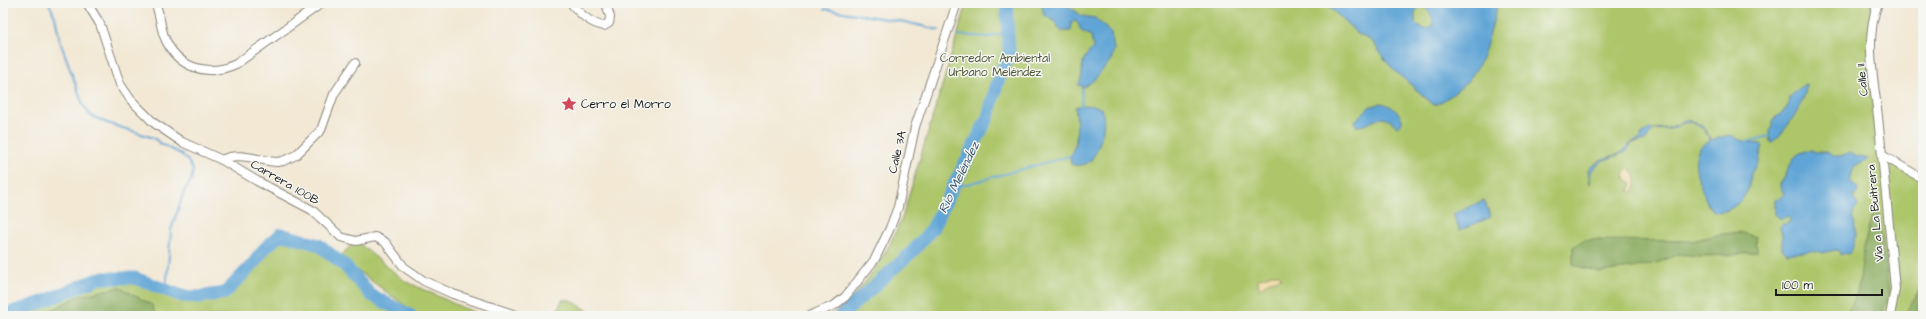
<svg xmlns="http://www.w3.org/2000/svg" width="1926" height="319" viewBox="0 0 1926 319" font-family="'Architects Daughter',sans-serif">
	<style>
		.green { fill: #adc66b; stroke: #647144 }
		.forest { fill: #8aab5f; stroke: #53643e }
		.sand { fill: #eeda9e; stroke: #857b5d }
		.water { fill: #61a5d6; stroke: #3e6079; fill-rule: evenodd }
		.lines { fill: none; stroke-linecap: round; stroke-linejoin: round }
		.stream { stroke: #61a5d6; stroke-width: 2 }
		.river { stroke: #61a5d6; stroke-width: 13 }
		.minor-casing { stroke: #878278; stroke-width: 10 }
		.minor { stroke: #fff; stroke-width: 8 }
		.labels { text-anchor: middle; stroke-width: 3; stroke-linejoin: round; paint-order: stroke }
		.park-label { font-size: 12px; fill: #4f5838; stroke: #f6f6f2 }
		.street-label { font-size: 12px; fill: #1c1c1c; stroke: #f6f6f2 }
		.poi-label { font-size: 12px; fill: #1c1c1c; stroke: #f6f6f2; text-anchor: start }
		.water-label { font-size: 13px; font-style: italic; fill: #3b5a70; stroke: #f6f6f2 }
	</style>
	<rect width="100%" height="100%" fill="#f6f6f2"/>
	<filter id="ink" filterUnits="userSpaceOnUse"><feTurbulence type="fractalNoise" baseFrequency=".025" numOctaves="2"/><feDisplacementMap in="SourceGraphic" scale="8" xChannelSelector="R" yChannelSelector="G"/><feConvolveMatrix kernelMatrix="1 2 1 2 8 2 1 2 1" color-interpolation-filters="sRGB"/></filter>
	<filter id="wash" filterUnits="userSpaceOnUse"><feTurbulence type="fractalNoise" baseFrequency=".012" numOctaves="4" result="noise"/><feDisplacementMap in="SourceGraphic" scale="16" xChannelSelector="R" yChannelSelector="G"/><feGaussianBlur stdDeviation="0.9" result="paint"/><feColorMatrix in="noise" values="0 0 0 0 0 0 0 0 0 0 0 0 0 0 0 0 0 1.4 0 .05"/><feComposite in="paint" operator="in"/></filter>
	<g filter="url(#wash)">
		<rect width="100%" height="100%" fill="#f2e8d4"/>
		<!-- green -->
		<g class="green">
			<path d="M967,3H1878L1872,36L1882,154L1923,179V316H830C864,291 886,256 902,218Z"/>
			<polygon points="281,234 319,245 345,266 371,295 411,316 3,316 40,303 100,278 135,278 182,296 199,297 225,293 253,264 265,248"/>
			<polygon points="356,241 405,281 459,306 485,316 419,316 339,257"/>
			<polygon points="562,300 571,300 596,316 561,316 556,314"/>
		</g>
		<!-- forest -->
		<g class="forest">
			<path d="M1877,198L1889,295L1881,316H1841C1865,298 1859,263 1866,238C1869,224 1873,212 1877,198Z"/>
			<polygon points="1739,232 1756,237 1757,252 1734,255 1698,256 1679,254 1657,263 1632,268 1600,272 1573,265 1573,247 1585,240 1693,241 1716,235"/>
			<polygon points="1923,282 1923,316 1905,316"/>
			<polygon points="119,287 152,305 156,316 41,316 76,297"/>
		</g>
		<!-- sand -->
		<g class="sand">
			<path d="M1627,169L1634,172C1636,176 1636,182 1636,187L1632,193L1629,191L1632,183L1626,180L1624,175Z"/>
			<polygon points="1272,274 1278,274 1281,276 1280,279 1270,281 1259,289 1258,279"/>
		</g>
		<!-- water -->
		<g class="water">
			<path d="M1041,3H1065L1082,16L1095,18L1111,33L1114,49L1111,60L1094,80L1082,88V86L1078,85C1087,72 1075,65 1093,48L1091,36L1081,31L1078,23L1075,21L1072,22L1071,31H1061L1054,21L1044,15Z"/>
			<path d="M1325,3H1498C1487,40 1486,72 1450,96C1446,99 1440,103 1434,105L1395,71L1386,61L1372,41L1358,34ZM1420,6C1428,8 1436,18 1431,27L1426,29L1419,27L1415,23V12Z"/>
			<path d="M1806,85C1808,98 1783,136 1772,142L1770,141L1769,131L1772,127V120C1780,115 1790,108 1790,98C1794,93 1799,86 1806,85Z"/>
			<path d="M1381,103C1391,105 1398,111 1402,119V123L1397,127C1378,107 1375,127 1356,126L1355,121L1369,107Z"/>
			<path d="M1084,105L1096,106L1102,109C1107,123 1100,150 1090,161C1085,166 1078,165 1072,165C1067,156 1075,149 1076,140C1077,129 1077,117 1075,107Z"/>
			<path d="M1687,120L1702,125L1712,140L1730,135L1740,140L1761,144L1763,146C1761,151 1760,156 1759,161C1757,166 1753,169 1751,174C1750,179 1750,185 1748,189C1743,203 1719,222 1708,205C1701,187 1683,151 1710,141V139L1703,128L1690,122L1684,123L1670,129L1653,130L1645,141L1632,143L1626,152L1602,161L1591,171L1590,184L1588,169L1602,159L1619,154L1632,142L1641,139V135L1649,129L1668,128Z"/>
			<path d="M1811,150L1816,152H1827L1833,156H1841L1850,152L1856,157L1860,156L1868,159L1855,166L1850,177L1851,182L1857,187L1858,192L1854,197L1858,206L1853,213C1855,223 1858,247 1848,254L1840,255L1839,251L1836,250L1822,253L1819,251L1815,253L1813,251L1787,254L1782,249V234L1780,227L1782,224L1789,223L1790,218L1789,216L1781,219L1775,215V200L1780,198L1784,194L1780,187V184C1792,170 1787,153 1811,150Z"/>
			<polygon points="1484,200 1491,217 1460,230 1453,214"/>
		</g>
		<g class="lines">
			<!-- stream -->
			<g class="stream">
				<polyline points="49,3 55,17 60,41 83,105 90,115 107,123 154,138 161,144 181,154 188,161 193,170 191,181 185,189 171,230 166,291"/>
				<polyline points="825,9 905,22 939,30"/>
				<polyline points="958,35 989,37 1007,32"/>
				<polyline points="1081,107 1082,88"/>
				<polyline points="1747,142 1769,136"/>
				<polyline points="953,188 1070,156"/>
			</g>
			<!-- river -->
			<g class="river">
				<polyline points="3,315 40,303 100,278 135,278 182,296 199,297 225,293 253,264 265,248 281,234 319,245 345,266 371,295 411,316"/>
				<polyline points="841,316 913,251 932,229 988,117 997,84 1009,53 1007,19 1008,3"/>
			</g>
		</g>
	</g>
	<g filter="url(#ink)">
		<g class="lines">
			<defs>
				<g id="minor">
					<polyline points="87,3 100,24 120,84 131,100 154,123 182,142 222,160 257,181 312,210 341,237 356,241 375,237 385,242 404,267 424,281 453,294 519,316"/>
					<path d="M155,3C160,13 160,25 164,36C176,67 206,78 236,64L322,3"/>
					<path d="M571,3C579,13 591,24 604,26L609,23L610,17L606,3"/>
					<path d="M1878,3C1863,42 1876,88 1879,127C1885,181 1890,235 1895,289L1890,316"/>
					<polyline points="1882,155 1923,179"/>
					<path d="M222,160C237,151 260,161 277,162L283,161L296,155L321,130L334,94L355,63"/>
					<polyline points="809,316 835,305 845,297 875,259 890,228 898,207 915,127 957,3"/>
				</g>
			</defs>
			<!-- minor casing -->
			<use href="#minor" class="minor-casing"/>
			<!-- minor -->
			<use href="#minor" class="minor"/>
		</g>
	</g>
	<!-- icons -->
	<defs>
		<symbol id="sight-bare" viewBox="-9 -9 18 18"><path d="M0-6L1.8-2.2L6-1.7L2.9 1.2L3.7 5.4L0 3.3L-3.7 5.4L-2.9 1.2L-6-1.7L-1.8-2.2Z" fill="#d1495b" stroke="#f6f6f2" stroke-width="2.5" paint-order="stroke"/></symbol>
	</defs>
	<g fill-rule="evenodd">
		<use href="#sight-bare" x="558" y="93" width="22" height="22"/>
	</g>
	<g class="labels">
		<!-- park labels -->
		<g class="park-label">
			<text x="995" y="62">Corredor Ambiental<tspan x="995" dy="14">Urbano Meléndez</tspan></text>
		</g>
		<!-- street labels -->
		<g class="street-label">
			<text transform="translate(1862 80) rotate(-96)" y="4">Calle 11</text>
			<text transform="translate(897 152) rotate(-77)" y="4">Calle 3A</text>
			<text transform="translate(285 182) rotate(30)" y="4">Carrera 100B</text>
			<text transform="translate(1875 213) rotate(-95)" y="4">Vía a La Buitrera</text>
		</g>
		<!-- poi labels -->
		<g class="poi-label">
			<text x="581" y="108">Cerro el Morro</text>
		</g>
		<!-- water labels -->
		<g class="water-label">
			<text transform="translate(958 177) rotate(-64)" y="5">Río Meléndez</text>
		</g>
	</g>
	<!-- margin -->
	<rect width="1926" height="319" fill="none" stroke="#f6f6f2" stroke-width="16"/>
	<!-- scale -->
	<path d="M1776 289v6h106v-6" fill="none" stroke="#1c1c1c" stroke-width="2"/>
	<text x="1782" y="289" font-size="12" fill="#1c1c1c" stroke="#f6f6f2" stroke-width="3" paint-order="stroke">100 m</text>
</svg>
